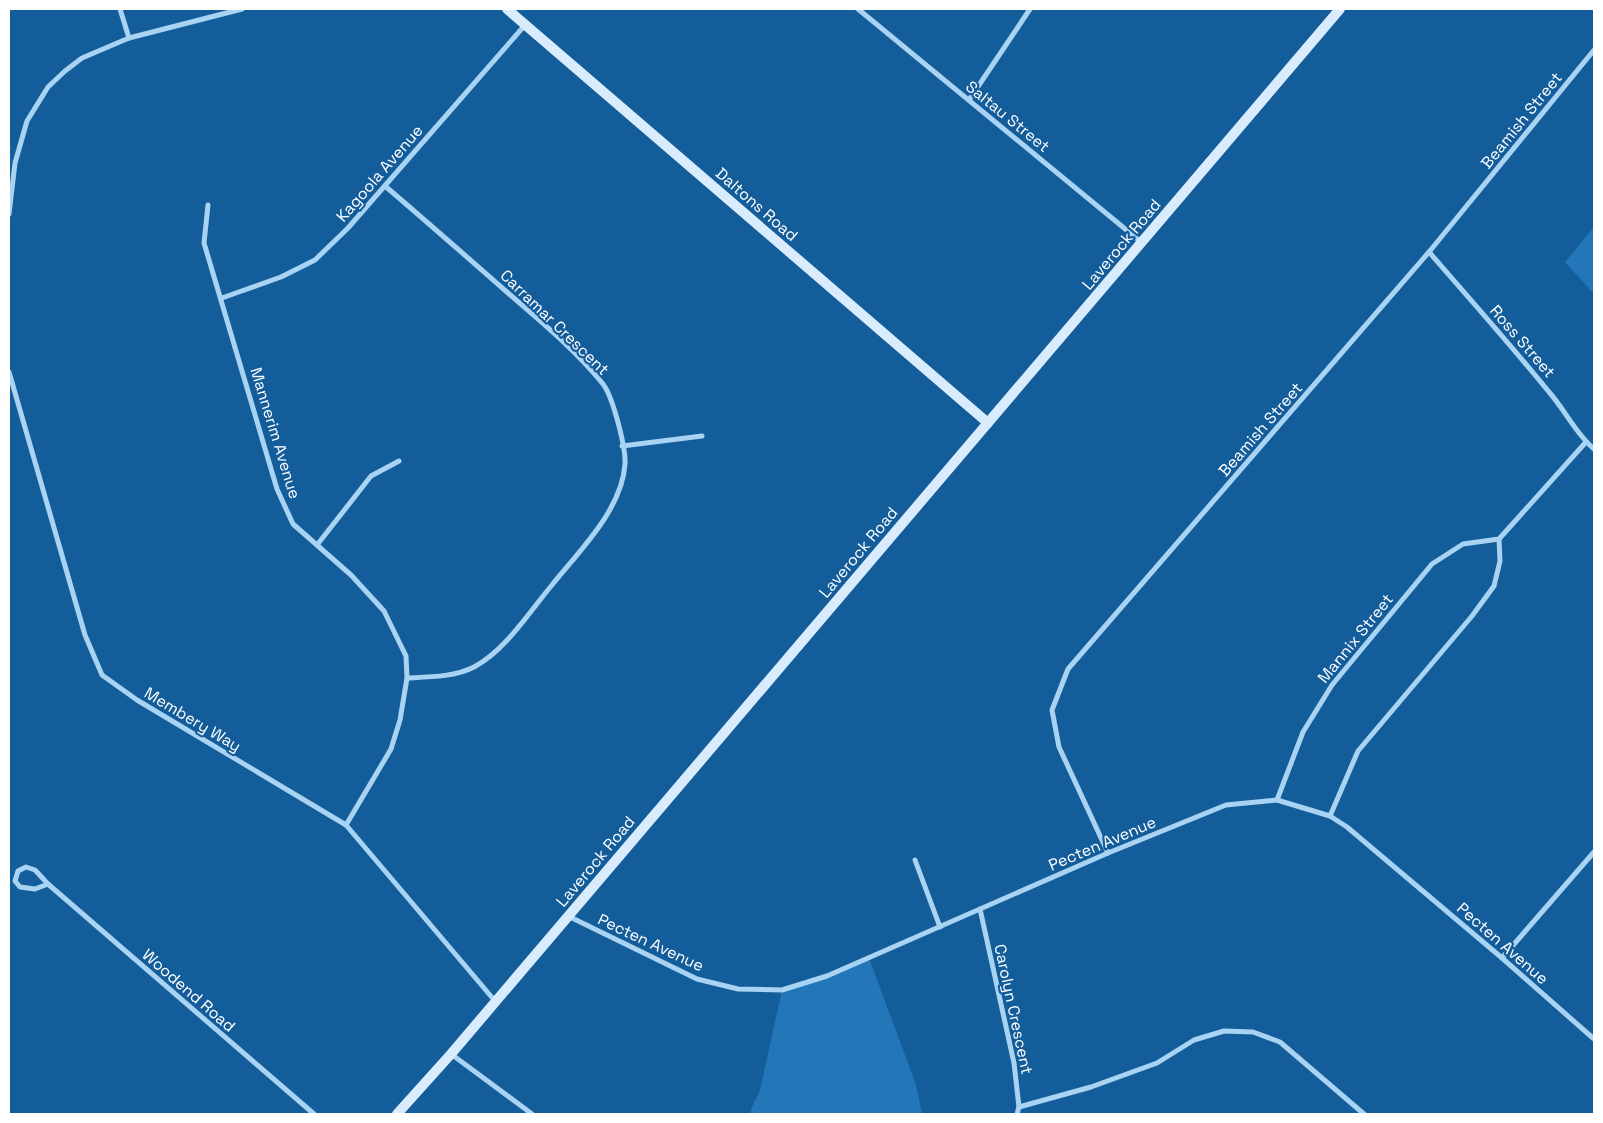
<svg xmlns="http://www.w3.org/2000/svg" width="1603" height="1123" viewBox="0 0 1603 1123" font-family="'Space Grotesk',sans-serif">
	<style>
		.green { fill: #2376b8 }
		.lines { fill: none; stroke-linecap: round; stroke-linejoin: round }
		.street { stroke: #a9d3f3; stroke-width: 5 }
		.secondary { stroke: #d9ecfd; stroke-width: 10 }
		.labels { text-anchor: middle; stroke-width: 4.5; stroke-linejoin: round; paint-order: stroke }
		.street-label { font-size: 16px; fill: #fff; stroke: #145d9b }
	</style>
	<rect width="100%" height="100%" fill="#145d9b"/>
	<!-- green -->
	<g class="green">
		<polygon points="1594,227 1594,294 1565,262"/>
		<polygon points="869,958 916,1085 922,1114 749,1114 760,1090 782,990 827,976"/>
	</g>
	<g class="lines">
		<!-- street -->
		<g class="street">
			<polyline points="120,9 129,38"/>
			<polyline points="858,9 1141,242"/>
			<polyline points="969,100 1030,9"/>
			<path d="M385,186C426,221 467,257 508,293C540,321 576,350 603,384C613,397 626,448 625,464C622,510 579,551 552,585C530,611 505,651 474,667C455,677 428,677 407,678"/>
			<polyline points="208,205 204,243 277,489 293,524 351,575 384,611 406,656 407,678 400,720 391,749 346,825"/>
			<polyline points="9,214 15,163 27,121 48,87 65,71 82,58 129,38 242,9"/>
			<path d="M1429,252C1469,298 1510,344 1549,392C1565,410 1576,434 1594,449"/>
			<polyline points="222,298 281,277 315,260 348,228 525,25"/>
			<polyline points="9,372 85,635 102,675 137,700 346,825 495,1001"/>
			<polyline points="622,446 702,436"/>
			<polyline points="317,545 371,476 399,461"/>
			<polyline points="1277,800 1303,732 1332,685 1432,564 1463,544 1499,539 1586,442"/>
			<polyline points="1330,816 1358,751 1472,616 1494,586 1500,561 1499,539"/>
			<polyline points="1108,853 1059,747 1052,710 1068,669 1429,252 1594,50"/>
			<polyline points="915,860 940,927"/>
			<polyline points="48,884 35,889 20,887 15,881 18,871 26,867 35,870 48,884 314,1114"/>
			<polyline points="980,909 1014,1063 1019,1107 1017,1114"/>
			<polyline points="568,916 697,979 738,989 782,990 827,976 1108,853 1226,805 1277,800 1330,816 1347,827 1502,958 1594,1039"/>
			<polyline points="1502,958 1594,852"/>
			<polyline points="451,1054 532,1114"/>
			<polyline points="1019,1107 1091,1087 1157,1063 1194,1040 1224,1031 1253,1032 1280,1042 1364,1114"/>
		</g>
		<!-- secondary -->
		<g class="secondary">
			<polyline points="507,9 988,423"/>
			<polyline points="397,1114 451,1054 1340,9"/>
		</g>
	</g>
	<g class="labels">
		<!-- street labels -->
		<g class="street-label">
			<text transform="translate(1008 116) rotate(39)" y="6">Saltau Street</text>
			<text transform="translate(1521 120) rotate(-51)" y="6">Beamish Street</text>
			<text transform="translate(379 173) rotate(-49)" y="6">Kagoola Avenue</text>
			<text transform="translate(757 204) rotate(41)" y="6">Daltons Road</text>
			<text transform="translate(1121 244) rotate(-50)" y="6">Laverock Road</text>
			<text transform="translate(555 322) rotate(44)" y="6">Carramar Crescent</text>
			<text transform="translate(1523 341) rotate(49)" y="6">Ross Street</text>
			<text transform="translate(1260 429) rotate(-49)" y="6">Beamish Street</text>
			<text transform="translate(276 433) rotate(73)" y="6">Mannerim Avenue</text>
			<text transform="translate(858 552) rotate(-50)" y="6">Laverock Road</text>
			<text transform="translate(1355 638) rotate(-51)" y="6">Mannix Street</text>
			<text transform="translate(193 719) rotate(31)" y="6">Membery Way</text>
			<text transform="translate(1102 843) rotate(-23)" y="6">Pecten Avenue</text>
			<text transform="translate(595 861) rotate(-50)" y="6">Laverock Road</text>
			<text transform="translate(651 942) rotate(25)" y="6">Pecten Avenue</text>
			<text transform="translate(1503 943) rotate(41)" y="6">Pecten Avenue</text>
			<text transform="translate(189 990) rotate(41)" y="6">Woodend Road</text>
			<text transform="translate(1014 1009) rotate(78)" y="6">Carolyn Crescent</text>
		</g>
	</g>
	<!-- border -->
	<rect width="1603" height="1123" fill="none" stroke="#ffffff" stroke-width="20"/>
</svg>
